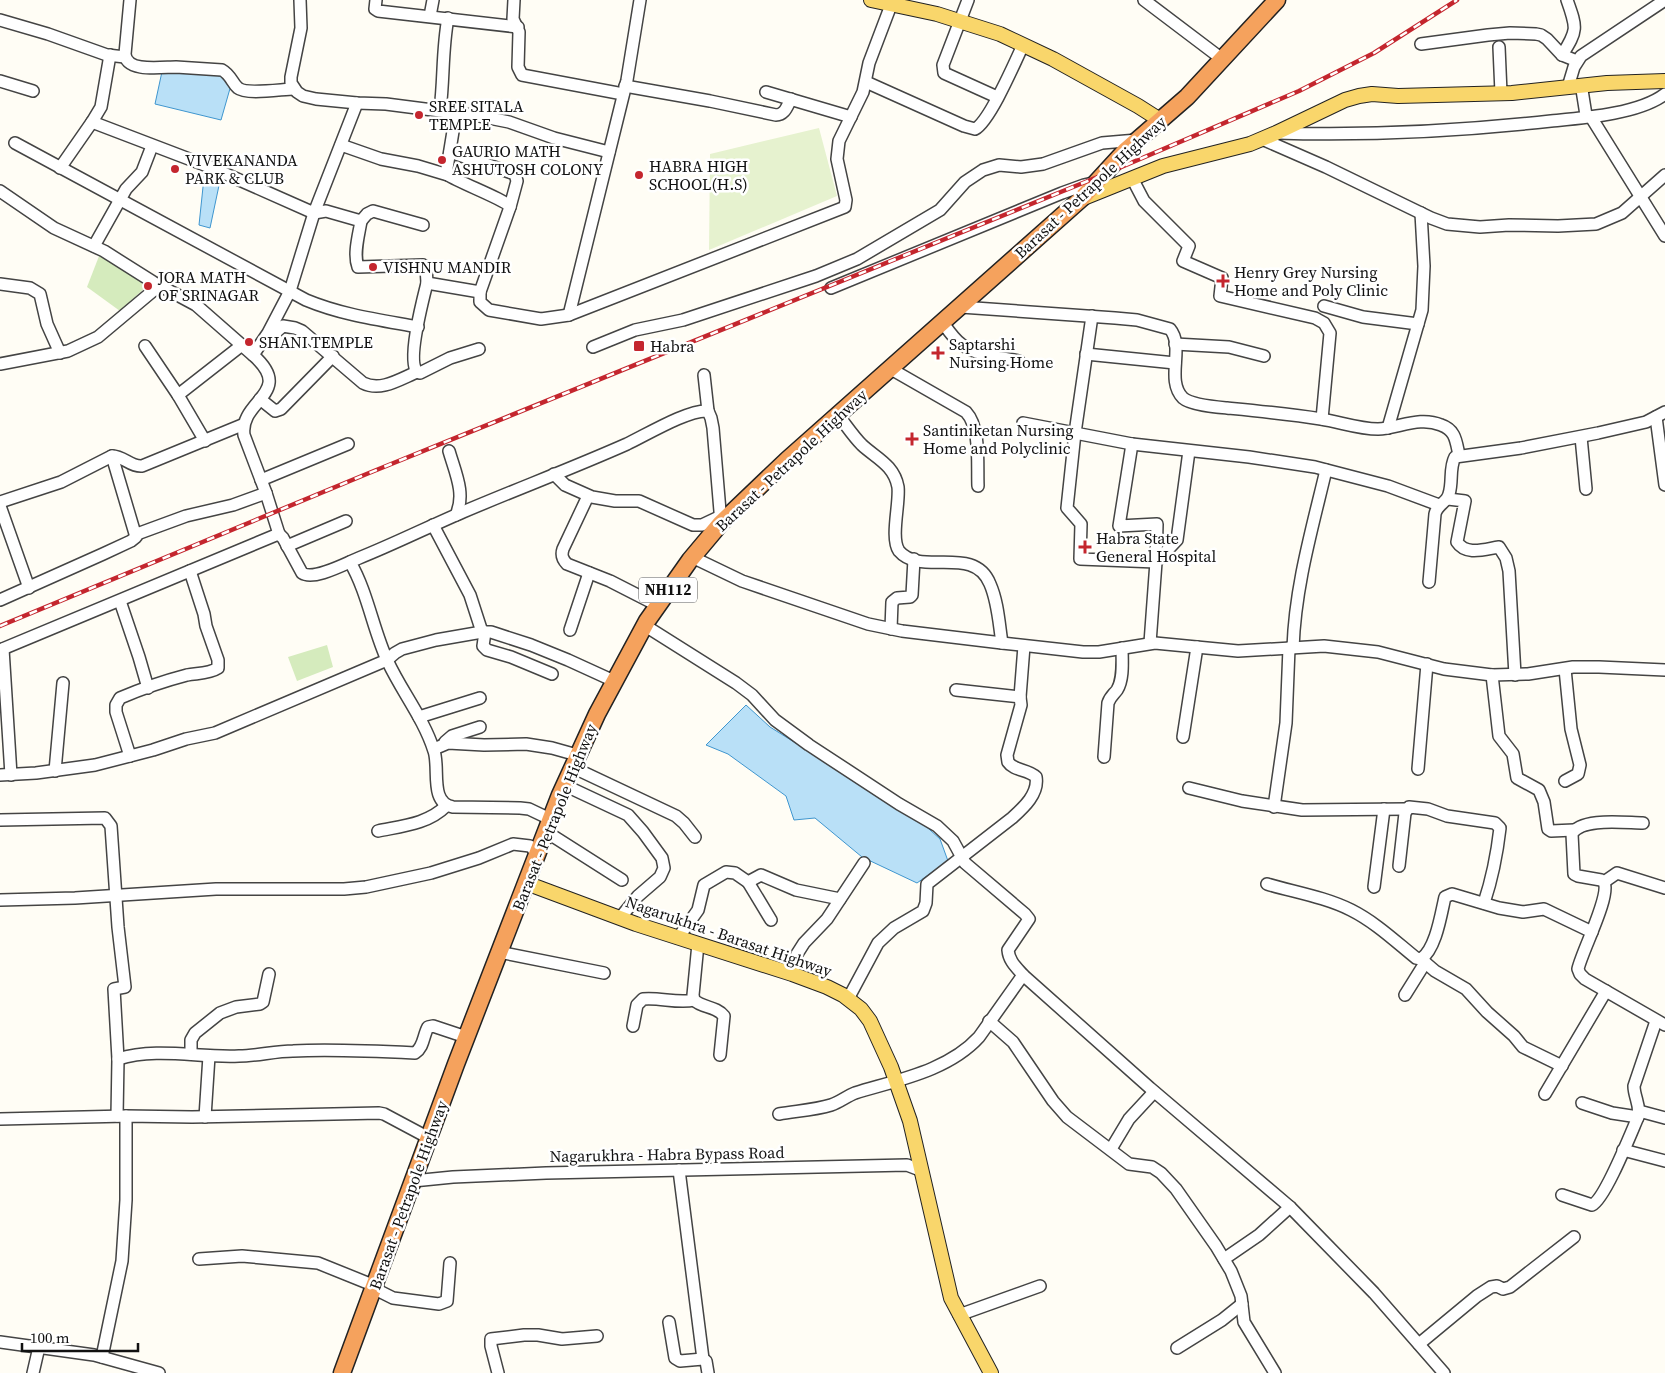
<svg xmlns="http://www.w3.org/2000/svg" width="1665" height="1373" viewBox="0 0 1665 1373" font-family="'Source Serif 4',serif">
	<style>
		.green { fill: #d5ebbd }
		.pitch { fill: #e6f2cf }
		.water { fill: #b9e0f7; stroke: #3f96cf }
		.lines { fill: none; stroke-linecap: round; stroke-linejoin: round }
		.minor-casing { stroke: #444; stroke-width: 14 }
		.major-casing { stroke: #222; stroke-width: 16 }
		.highway-casing { stroke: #222; stroke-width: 19 }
		.minor { stroke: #fff; stroke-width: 11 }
		.major { stroke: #f9d66b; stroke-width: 14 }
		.highway { stroke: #f5a25d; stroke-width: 16 }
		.rail-casing { stroke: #c4262e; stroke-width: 4.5 }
		.rail { stroke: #fff; stroke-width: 2.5; stroke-dasharray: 8; stroke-linecap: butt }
		.poi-dot { fill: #c4262e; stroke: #fff; stroke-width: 2 }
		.labels { text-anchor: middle; stroke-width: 5; stroke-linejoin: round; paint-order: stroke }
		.shield { fill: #fff; stroke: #585858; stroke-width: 1 }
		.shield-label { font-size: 15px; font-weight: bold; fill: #111 }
		.poi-label { font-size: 16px; fill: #111; stroke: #fff; text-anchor: start }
		.street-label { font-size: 16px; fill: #111; stroke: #fff }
	</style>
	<rect width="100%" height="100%" fill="#fffdf5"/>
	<!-- green -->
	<g class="green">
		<polygon points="101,251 149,284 120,311 87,287"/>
		<polygon points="327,645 333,667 297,681 288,657"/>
	</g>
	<!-- pitch -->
	<polygon class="pitch" points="819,128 837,196 709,250 710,154"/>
	<!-- water -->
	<g class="water">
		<polygon points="163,67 233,78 221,120 155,104"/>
		<polygon points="205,168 221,176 210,228 199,225"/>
		<polygon points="746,705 770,727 919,820 940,839 948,861 917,883 862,857 815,818 794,820 786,796 728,754 706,745"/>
	</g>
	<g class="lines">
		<defs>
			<g id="minor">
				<path d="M130,0L125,54C126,73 163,67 176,67C191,68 207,69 222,70C231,75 232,83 238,88C246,95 283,89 294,89"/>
				<polyline points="300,0 301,28 291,77 291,83 297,92 303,96 316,99 357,103 386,104 479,116 509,122 554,138 609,152"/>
				<polyline points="376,0 375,9 378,11 518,27"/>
				<polyline points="514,0 513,19 519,32 518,67 522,75 623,94"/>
				<polyline points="968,0 943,65 944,73 997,97"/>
				<polyline points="1144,0 1222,59"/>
				<polyline points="430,16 433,0"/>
				<polyline points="0,20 48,34 107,55 125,57"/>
				<polyline points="1421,44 1488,35 1510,33 1536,34 1541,35 1547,39 1562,55 1577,61"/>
				<polyline points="1499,47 1501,93"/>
				<path d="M1562,55C1578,30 1577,28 1567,0"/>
				<polyline points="0,81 33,91"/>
				<path d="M866,82L964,126L975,129C990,121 1015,62 1023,45"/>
				<path d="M625,86L710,101L776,115C785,115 787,106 791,99"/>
				<polyline points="1568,87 1574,67 1581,56 1665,0"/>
				<polyline points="1582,90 1586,115 1591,117 1665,236"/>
				<polyline points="766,92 851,117"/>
				<path d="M440,110C444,80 442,49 448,18"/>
				<path d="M456,113L447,168L448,175C460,183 506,200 510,207L480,292"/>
				<polyline points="92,122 210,167 314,213"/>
				<path d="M1277,133C1369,136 1460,131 1551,121C1583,118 1639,114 1665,94"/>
				<polyline points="1262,139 1326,167 1431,218 1447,224 1480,227 1509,225 1558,226 1596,224 1622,213 1665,175"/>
				<path d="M15,143L306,300C342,315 380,320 418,327"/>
				<polyline points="341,145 381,159 418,166 448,175"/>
				<polyline points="450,152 515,174 517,181 510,207"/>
				<polyline points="60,168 92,122 101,107 110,55"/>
				<polyline points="1133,180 1144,201 1189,246 1183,261 1222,278 1220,296 1315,318 1324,323 1330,333 1322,419"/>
				<polyline points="0,191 54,228 104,251 153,282 196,305 253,355"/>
				<path d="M314,213L326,211L361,221C359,234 353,254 358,267L423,265L426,267L427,283L480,292V302L489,310L541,319L569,315L845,207L846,200L837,159L839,141L863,92L869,63L891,5"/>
				<polyline points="361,221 367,214 373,211 423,225"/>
				<polyline points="94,246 126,189 142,172 152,146"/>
				<path d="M427,283C423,299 407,360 417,372L420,373L450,358L479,349"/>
				<polyline points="0,284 30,288 40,294 47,324 60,353"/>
				<polyline points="831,288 1062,193 1084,185 1097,182"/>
				<polyline points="1324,306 1363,317 1418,324"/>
				<path d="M961,307L1115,318L1137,320L1170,329C1185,347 1165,380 1183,398C1191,405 1216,407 1227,408C1258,411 1290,414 1321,419C1340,422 1359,429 1378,429C1399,428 1420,416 1441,425C1456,430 1456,442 1459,455"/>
				<polyline points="569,315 627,80 640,0"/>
				<polyline points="1092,316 1075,433 1132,444 1249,457 1315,467 1388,486 1439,505"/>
				<path d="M943,323C948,330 954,339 961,344C977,356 1000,357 1019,361"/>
				<path d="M269,338L283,326L295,328L302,331L363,383C381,392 400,379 417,372"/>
				<polyline points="1175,344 1229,347 1264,356"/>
				<polyline points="145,346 178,395 205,441"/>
				<polyline points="593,347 635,330 683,320 816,276 857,259 940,210 965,182 983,170 999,165 1021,167 1043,164 1102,143 1137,140"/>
				<polyline points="1086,354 1175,363"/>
				<polyline points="0,364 68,351 98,337 160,285"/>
				<path d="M891,369L966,412C981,428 977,465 978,486"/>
				<polyline points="704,375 708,411"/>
				<polyline points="178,395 242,345"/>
				<polyline points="260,399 275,411 281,409 333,356"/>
				<path d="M838,415C846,425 853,436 862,445C876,458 894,465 898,487C900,503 890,538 899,551C921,577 974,544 990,584C998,602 999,624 1002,643"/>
				<polyline points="1656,417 1665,485"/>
				<polyline points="1023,423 1075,433 1067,508 1081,524 1080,559 1156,562 1157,524 1119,526 1132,444"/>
				<polyline points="1388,428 1422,310 1424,266 1421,213"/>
				<polyline points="1581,437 1586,489"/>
				<path d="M449,451C455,472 466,494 456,515"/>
				<polyline points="554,474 565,485 592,497 615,501 639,501 693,525 702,525 721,516"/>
				<polyline points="261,480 348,444"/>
				<path d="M588,496L563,549C561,555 562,559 567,564L610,581L657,605"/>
				<path d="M1448,499L1465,501L1457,542C1466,556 1485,549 1499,547L1506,558L1509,571L1515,675"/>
				<path d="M0,502L61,482L112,456C124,456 130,467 142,466L242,425"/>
				<polyline points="0,506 29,588"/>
				<polyline points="433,525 470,595 482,632"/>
				<polyline points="137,534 186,516 233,505 266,493"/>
				<path d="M279,534L266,493L244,435C239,400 296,393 253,355L268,333L290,291L314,213L357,103"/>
				<polyline points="287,546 346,521"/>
				<polyline points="692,557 742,581 868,624 902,631 1002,643 1083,652 1099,652 1155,643 1238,651 1324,646 1378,652 1444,669 1492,675 1528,674 1573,667 1599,667 1665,670"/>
				<path d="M350,562C368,593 373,630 388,662C402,692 424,719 434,751C440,768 429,803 453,807L520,808L529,809L550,819"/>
				<path d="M1429,582L1435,514C1437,504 1447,503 1449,494C1453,482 1449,468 1455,457L1521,448L1598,433L1646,422L1665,412"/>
				<polyline points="0,600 103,554 131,541 136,537 112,456"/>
				<polyline points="120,601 139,657 148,688"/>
				<path d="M644,625L736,683L752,695L775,720L809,745L899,804L937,826L953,841L965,863L1025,914L1029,919L1008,950C1009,961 1016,967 1023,975L1150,1088L1290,1207L1374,1293L1444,1373"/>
				<polyline points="891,629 892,602 897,598 910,597 912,595 914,559"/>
				<polyline points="570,630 589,573"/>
				<polyline points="485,632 483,646 487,650 511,657 552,674"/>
				<polyline points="1150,643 1156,562 1177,540 1189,451"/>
				<path d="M1293,648C1295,587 1312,529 1326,470"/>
				<polyline points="3,649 11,775"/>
				<path d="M0,650L276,535L279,534L283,538L302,573C314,581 346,563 359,558C394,544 428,527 463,512C517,489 573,468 627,444C646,435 689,409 708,411L711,418L713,428L721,523"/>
				<polyline points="1492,675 1499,736 1513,754 1517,778 1539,790 1544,802 1548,829 1551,831 1574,830"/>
				<polyline points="1020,697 1024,646"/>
				<polyline points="419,717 480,698"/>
				<polyline points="1183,737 1197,647"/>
				<polyline points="445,742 452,736 480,727"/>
				<polyline points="434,749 448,743 484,745 526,744 552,748 577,755"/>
				<path d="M130,756L116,712V705L120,698C141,689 164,681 187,675C197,673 209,674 218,668V660L206,626L204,614L190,571"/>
				<path d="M1104,757L1108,703C1110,697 1113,695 1117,690C1124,679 1122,660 1122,648"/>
				<polyline points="572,767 676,816 684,823 695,837"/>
				<polyline points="1418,769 1427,664"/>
				<polyline points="55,771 63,683"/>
				<polyline points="0,775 36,773 95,765 153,750 186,739 215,733 387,660 395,653 402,649 436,640 482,632 491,632 531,645 568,660 614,681"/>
				<polyline points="1565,781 1578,774 1580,765 1571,729 1565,669"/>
				<polyline points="564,785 628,815 643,832 662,858 664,868 660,877 638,896 620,918"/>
				<polyline points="1189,788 1242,801 1302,810 1406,809"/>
				<polyline points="1274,807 1286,723 1289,648"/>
				<polyline points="0,820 105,818 111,826 118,927 125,987 114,989 118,1059 117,1116"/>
				<path d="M1643,823C1626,823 1581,817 1572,834L1574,874L1578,876L1601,880L1604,882C1611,896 1582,951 1578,969L1580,974L1585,979L1665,1025"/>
				<path d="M378,831C402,826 428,824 446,806"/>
				<polyline points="545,831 622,880"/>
				<path d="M1399,866L1405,813L1409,807L1428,809L1447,816L1495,823L1500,828C1497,854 1492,879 1484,903"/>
				<polyline points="748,882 771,920"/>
				<polyline points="1604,882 1617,873 1665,888"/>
				<path d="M1267,884C1294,892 1325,897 1351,910C1375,922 1395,941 1416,958L1421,959C1436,949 1441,914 1445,897L1452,894L1499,908L1523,912L1544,909L1592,932"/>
				<polyline points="1374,887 1384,809"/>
				<polyline points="0,900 75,898 216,889 344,889 366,887 431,873 479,858 513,844 530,846 537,853"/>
				<polyline points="678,938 698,910 704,885 726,872 735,873 748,882 761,875 796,890 840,899"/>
				<path d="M698,944L693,995L694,1000C702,1008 716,1006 724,1016L720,1055"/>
				<polyline points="499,952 604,973"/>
				<polyline points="1421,959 1435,971 1466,989 1487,1012 1514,1036 1523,1047 1562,1066"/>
				<polyline points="792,974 797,954 804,943 827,919 864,863"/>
				<polyline points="1405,995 1425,963"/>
				<path d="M848,999L878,943L894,928L923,911L926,903L927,884L1012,818C1023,808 1039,794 1036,777C1028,769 1014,771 1008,762L1007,755L1021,705L1020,697L956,690"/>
				<polyline points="989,1021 1013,1042 1053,1101 1067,1117 1129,1164 1152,1167 1161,1173 1176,1189 1216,1246 1231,1271 1241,1296 1244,1322 1275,1373"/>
				<path d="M633,1026L637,1005L643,999C659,997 679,1004 694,1000"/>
				<polyline points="191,1054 191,1040 195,1033 220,1013 236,1007 260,1004 263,1002 269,974"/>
				<path d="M118,1059C158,1047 198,1058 239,1056C257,1056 275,1051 293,1051C333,1049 374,1051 415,1053C424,1047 423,1036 428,1027L433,1026L466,1037"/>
				<polyline points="1545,1094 1606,991"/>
				<polyline points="1582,1103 1612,1113 1638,1117"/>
				<polyline points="1639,1111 1665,1118"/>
				<path d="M779,1114C796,1111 815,1110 831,1105C840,1102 847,1096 855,1093C897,1080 948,1071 979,1037L1023,975"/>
				<polyline points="205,1117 209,1056"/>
				<polyline points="0,1119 126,1116 192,1117 379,1113 384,1114 429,1138"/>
				<polyline points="1111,1149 1129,1119 1154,1092"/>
				<polyline points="1623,1150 1665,1161"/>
				<polyline points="679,1170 703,1359"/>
				<polyline points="413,1181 453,1177 546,1173 907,1165 920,1170"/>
				<path d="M1562,1195L1592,1205C1605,1199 1631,1133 1638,1117C1641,1106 1634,1097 1634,1086L1656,1021"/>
				<polyline points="199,1259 242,1256 318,1263 375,1286 381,1292 393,1298 439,1304 447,1301 450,1263"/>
				<polyline points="1224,1259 1259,1235 1290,1207"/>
				<polyline points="959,1315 1040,1286"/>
				<polyline points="669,1322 675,1358 680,1361 703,1359 706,1361 708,1373"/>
				<polyline points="0,1342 94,1355 159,1373"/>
				<polyline points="1419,1344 1477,1296 1491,1287 1497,1286 1503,1289 1510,1287 1574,1237"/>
				<polyline points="1177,1348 1222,1320 1242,1304"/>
				<polyline points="102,1357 122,1261 126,1200 126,1116"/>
				<polyline points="33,1373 39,1347"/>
				<polyline points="498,1373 491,1346 491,1339 524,1335 538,1335 562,1339 597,1336"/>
			</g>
			<g id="major">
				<polyline points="871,0 937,14 1000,34 1053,59 1138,106 1160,120"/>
				<polyline points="1081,199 1163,166 1250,144 1276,133 1345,100 1359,96 1372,94 1398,96 1512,93 1607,83 1665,81"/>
				<polyline points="526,883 636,924 792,974 827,987 843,995 861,1009 870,1021 891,1067 910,1121 951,1298 991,1373"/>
			</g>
			<polyline id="highway" points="342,1373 456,1064 560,795 597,714 647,621 690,560 721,523 787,460 1081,199 1126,150 1187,97 1277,0"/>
		</defs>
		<!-- minor casing -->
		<use href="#minor" class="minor-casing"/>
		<!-- major casing -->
		<use href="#major" class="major-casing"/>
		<!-- highway casing -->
		<use href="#highway" class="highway-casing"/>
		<!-- minor -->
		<use href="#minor" class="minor"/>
		<!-- major -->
		<use href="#major" class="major"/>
		<!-- highway -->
		<use href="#highway" class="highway"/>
		<defs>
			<polyline id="rail" points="0,626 369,473 1105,174 1299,91 1374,53 1457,0"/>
		</defs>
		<!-- rail casing -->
		<use href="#rail" class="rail-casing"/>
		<!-- rail -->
		<use href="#rail" class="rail"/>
	</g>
	<!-- markers -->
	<g class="poi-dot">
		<circle cx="419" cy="115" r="5"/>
		<circle cx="442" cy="160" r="5"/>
		<circle cx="175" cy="169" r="5"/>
		<circle cx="639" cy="175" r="5"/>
		<circle cx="373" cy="267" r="5"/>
		<path d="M1220.5 273.5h5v5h5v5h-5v5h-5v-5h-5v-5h5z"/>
		<circle cx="148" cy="286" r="5"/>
		<circle cx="249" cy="342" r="5"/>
		<rect x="633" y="340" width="12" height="12" rx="2.5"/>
		<path d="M935.5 345.5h5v5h5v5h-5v5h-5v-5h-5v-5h5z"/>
		<path d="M909.5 431.5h5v5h5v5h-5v5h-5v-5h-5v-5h5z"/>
		<path d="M1082.5 539.5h5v5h5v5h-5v5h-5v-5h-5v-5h5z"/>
	</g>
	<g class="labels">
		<!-- shield labels -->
		<rect class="shield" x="639" y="577.5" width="58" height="25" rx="4"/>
		<g class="shield-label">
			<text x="668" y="595">NH112</text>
		</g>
		<!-- poi labels -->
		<g class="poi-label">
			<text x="429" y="112">SREE SITALA<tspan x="429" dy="18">TEMPLE</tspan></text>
			<text x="452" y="157">GAURIO MATH<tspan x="452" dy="18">ASHUTOSH COLONY</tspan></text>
			<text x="185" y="166">VIVEKANANDA<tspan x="185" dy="18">PARK &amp; CLUB</tspan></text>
			<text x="649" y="172">HABRA HIGH<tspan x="649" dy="18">SCHOOL(H.S)</tspan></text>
			<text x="383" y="273">VISHNU MANDIR</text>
			<text x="1234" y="278">Henry Grey Nursing<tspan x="1234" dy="18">Home and Poly Clinic</tspan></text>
			<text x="158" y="283">JORA MATH<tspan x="158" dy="18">OF SRINAGAR</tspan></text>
			<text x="259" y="348">SHANI TEMPLE</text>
			<text x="949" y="350">Saptarshi<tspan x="949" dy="18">Nursing Home</tspan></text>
			<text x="650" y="352">Habra</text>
			<text x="923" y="436">Santiniketan Nursing<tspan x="923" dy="18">Home and Polyclinic</tspan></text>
			<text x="1096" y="544">Habra State<tspan x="1096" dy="18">General Hospital</tspan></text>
		</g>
		<!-- street labels -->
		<g class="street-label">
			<text transform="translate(1090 187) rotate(-43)" y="6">Barasat - Petrapole Highway</text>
			<text transform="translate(791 460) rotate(-43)" y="6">Barasat - Petrapole Highway</text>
			<text transform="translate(554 817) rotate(-68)" y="6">Barasat - Petrapole Highway</text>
			<text transform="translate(729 936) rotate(19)" y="6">Nagarukhra - Barasat Highway</text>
			<text transform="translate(667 1154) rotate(-1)" y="6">Nagarukhra - Habra Bypass Road</text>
			<text transform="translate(408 1195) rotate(-70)" y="6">Barasat - Petrapole Highway</text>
		</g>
	</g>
	<!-- scale -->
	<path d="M22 1343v8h116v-8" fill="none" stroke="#111111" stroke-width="2.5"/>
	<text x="30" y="1343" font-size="15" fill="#111111" stroke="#ffffff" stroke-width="4" paint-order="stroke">100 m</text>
</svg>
